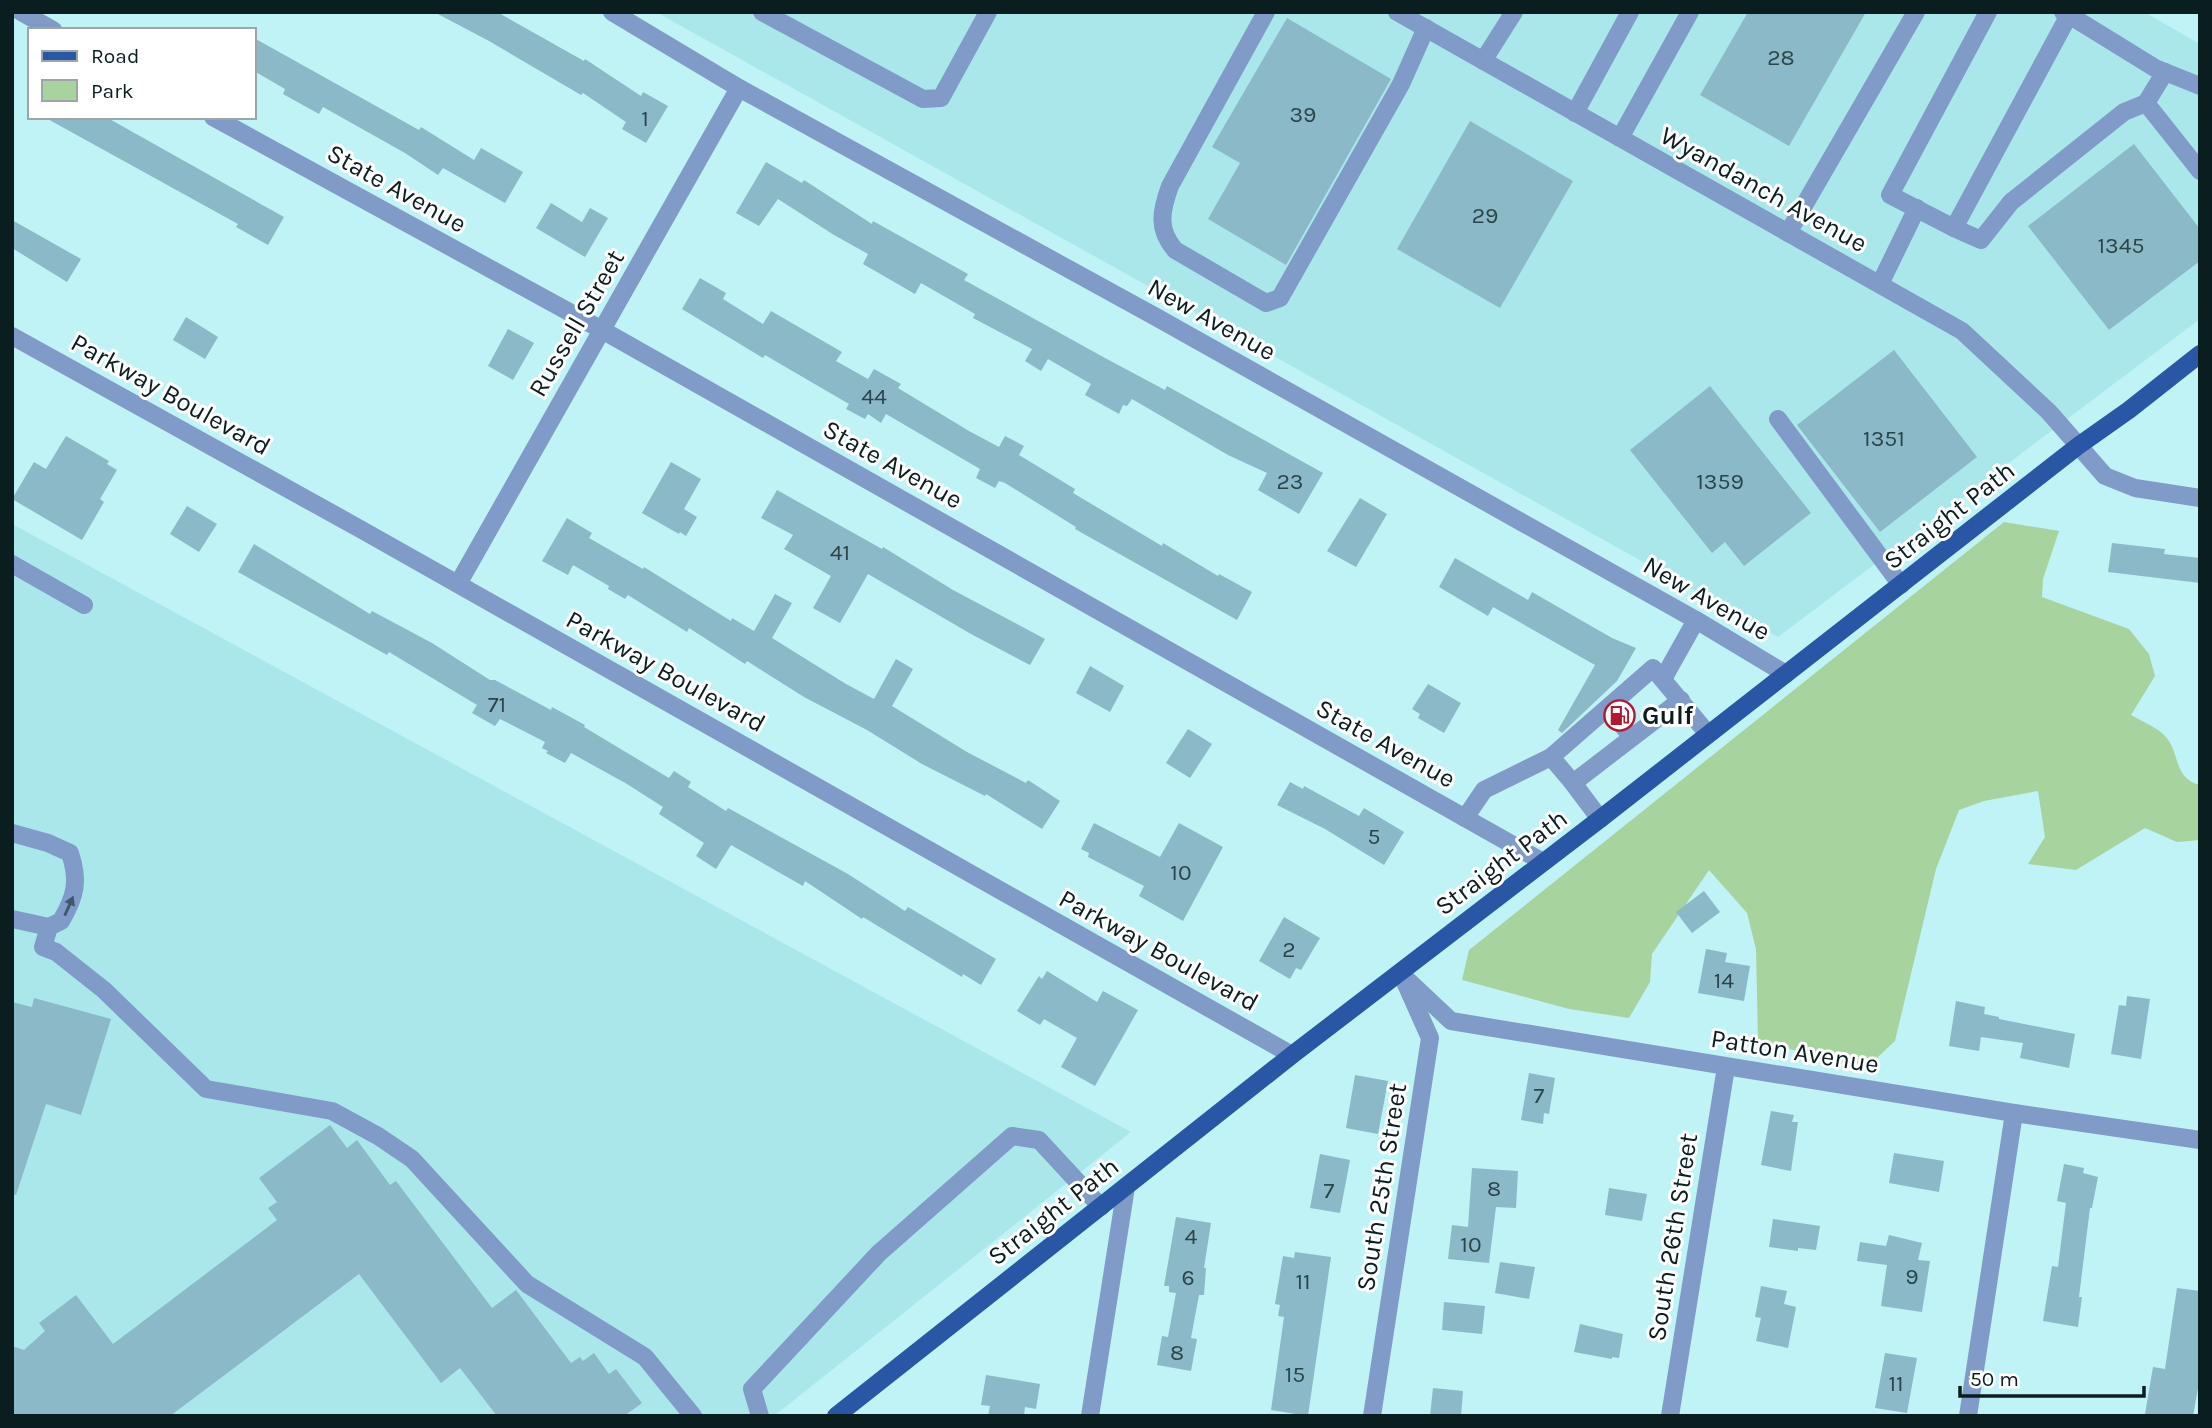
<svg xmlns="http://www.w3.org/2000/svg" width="2212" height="1428" viewBox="0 0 2212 1428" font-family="Karla,sans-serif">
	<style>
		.built { fill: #aae7eb }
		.green { fill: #a7d49e }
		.building { fill: #8bb9c8 }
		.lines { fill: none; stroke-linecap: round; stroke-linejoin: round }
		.minor { stroke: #809bc7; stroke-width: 18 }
		.major { stroke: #2957a6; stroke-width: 18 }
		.oneway { fill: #3f566b }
		.labels { text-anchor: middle; stroke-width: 6; stroke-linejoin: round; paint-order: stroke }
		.number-label { font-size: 23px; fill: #2a454a }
		.street-label { font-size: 26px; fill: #0a1e20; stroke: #fff }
		.poi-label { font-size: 26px; font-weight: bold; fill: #0a1e20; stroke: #fff; text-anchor: start }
	</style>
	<rect width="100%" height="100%" fill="#bff3f6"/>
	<!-- built -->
	<g class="built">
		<polygon points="656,12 2144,12 2200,44 2200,319 1778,637"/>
		<polygon points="12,524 1131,1132 774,1416 12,1416"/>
	</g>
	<!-- green -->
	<path class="green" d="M2004,522L2059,531L2043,579L2042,597L2129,629L2149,654L2155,676L2131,715C2141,721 2157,727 2165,736C2180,751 2173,779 2200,785V840L2177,842L2145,828L2076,870L2028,864L2045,837L2038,791L1984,801L1959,810L1936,869L1895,1041L1864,1070L1758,1040L1756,949L1747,913L1709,870L1652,954L1650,982L1629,1018L1569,1009L1462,980L1469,950Z"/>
	<!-- building -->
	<g class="building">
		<polygon points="434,12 497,12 584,61 585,59 641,96 643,92 668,106 646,143 622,129 626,122 583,93 581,95 489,41"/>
		<polygon points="1748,12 1866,12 1789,146 1700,95"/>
		<polygon points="1287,18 1391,79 1286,265 1208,219 1240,163 1212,147"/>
		<polygon points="254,38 419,130 421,127 474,160 481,148 523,172 505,203 443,168 438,175 405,153 323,107 319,114 283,94 285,89 254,71"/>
		<polygon points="44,117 106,117 284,217 268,245 236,227 238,224"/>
		<polygon points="1470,121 1573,181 1500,308 1397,249"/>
		<polygon points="2134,144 2200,229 2200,261 2109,330 2028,226"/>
		<polygon points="766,162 802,183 804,180 872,224 873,221 968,274 964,280 1105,358 1165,390 1167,386 1323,473 1299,514 1258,490 1267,473 1228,455 1132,399 1127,406 1123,405 1119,414 1085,395 1091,384 1048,359 1041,371 1025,361 1032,349 973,318 975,314 921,283 915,294 863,264 868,254 834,235 778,199 759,226 736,213"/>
		<polygon points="551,203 582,222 590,208 608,218 585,257 536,228"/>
		<polygon points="12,220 81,259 67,282 12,248"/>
		<polygon points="700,278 726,293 723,299 763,324 771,311 842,352 836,361 868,379 874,369 901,384 898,388 969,431 999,447 1005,436 1024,446 1019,455 1075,489 1073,493 1162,546 1163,543 1218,576 1219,574 1252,592 1237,620 1075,529 1076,527 1005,483 999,481 995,488 976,478 980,469 886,414 881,423 868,414 865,419 846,409 849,404 765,355 763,358 682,309"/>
		<polygon points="186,317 218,337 205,359 173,340"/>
		<polygon points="508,329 534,343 513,380 488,366"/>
		<polygon points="1894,350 1977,457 1880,532 1797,425"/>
		<polygon points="1710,386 1811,513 1744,566 1725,542 1712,553 1630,450"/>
		<polygon points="66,436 109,461 107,464 117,470 100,499 104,502 82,540 12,499 34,462 46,469"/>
		<polygon points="671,462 701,479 684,509 697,517 686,536 680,532 679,534 642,513"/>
		<polygon points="777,490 882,549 883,547 953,590 1045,639 1030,665 971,634 868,574 840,623 813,608 831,576 784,549 793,535 761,518"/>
		<polygon points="1360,498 1387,514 1356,567 1327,551"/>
		<polygon points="187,506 217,524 199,552 170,534"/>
		<polygon points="567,518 592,533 589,538 643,569 644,567 731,621 732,618 754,631 775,594 792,603 772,638 846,684 874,699 896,659 913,669 892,706 967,752 1026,783 1028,780 1060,801 1042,829 986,794 985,796 922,764 867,730 804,697 747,661 745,664 689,628 687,632 628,595 625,599 608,589 609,586 573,565 568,575 542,561"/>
		<polygon points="2112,543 2165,549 2164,554 2200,558 2200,583 2108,572"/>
		<polygon points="254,544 370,614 372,611 432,643 490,680 495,680 551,710 552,707 585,725 584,727 669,778 674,771 691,782 688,787 726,811 728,808 848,874 905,911 908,907 996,959 981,985 963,974 962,977 863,917 862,919 805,881 803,886 731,845 716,869 696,856 704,843 659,814 663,807 627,784 571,753 565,763 546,753 548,751 542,748 545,742 500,719 495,726 472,713 477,705 389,652 387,655 238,572"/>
		<polygon points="1455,558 1528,600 1532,592 1612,638 1636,648 1617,681 1562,733 1558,730 1595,665 1493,607 1488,616 1439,587"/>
		<polygon points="1090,666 1124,686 1110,712 1076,693"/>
		<polygon points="1428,684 1461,703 1444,733 1418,718 1420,714 1412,709"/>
		<polygon points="1188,729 1212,744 1190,778 1166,763"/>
		<polygon points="1290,782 1303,789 1304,786 1359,816 1364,808 1404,832 1384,865 1325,829 1277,805"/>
		<polygon points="1094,823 1160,857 1179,823 1223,847 1183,921 1139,896 1144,886 1088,857 1089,853 1081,849"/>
		<polygon points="1704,891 1720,912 1692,933 1676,912"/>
		<polygon points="1284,917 1320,938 1301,970 1296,968 1290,979 1259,961"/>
		<polygon points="1706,949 1727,953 1725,962 1750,966 1744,1001 1698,993"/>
		<polygon points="1047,971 1097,1002 1103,991 1138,1010 1095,1086 1061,1067 1077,1038 1044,1019 1040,1025 1017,1011 1039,976 1042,979"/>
		<polygon points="2127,996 2150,999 2141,1059 2111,1054 2119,1005 2126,1006"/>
		<polygon points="34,998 111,1019 81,1115 46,1104 16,1195 12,1194 12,1002 32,1007"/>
		<polygon points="1956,1001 1985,1007 1984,1014 1999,1017 1999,1019 2075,1034 2069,1068 2020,1058 2023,1043 1981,1037 1979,1051 1949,1046"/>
		<polygon points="1529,1073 1555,1078 1549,1114 1544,1113 1543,1124 1521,1120"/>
		<polygon points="1355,1075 1388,1081 1378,1134 1346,1128"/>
		<polygon points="1771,1111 1794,1115 1792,1122 1798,1122 1791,1171 1761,1165"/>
		<polygon points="330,1125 347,1148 357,1140 390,1185 396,1181 492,1308 516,1290 571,1363 580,1357 583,1361 594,1353 609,1374 616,1369 642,1403 624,1416 497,1416 460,1368 441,1383 359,1274 170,1416 12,1416 12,1346 24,1350 45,1331 39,1323 76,1295 113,1344 277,1220 268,1208 277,1202 259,1178"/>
		<polygon points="1894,1153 1944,1161 1939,1192 1889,1183"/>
		<polygon points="1320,1154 1350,1160 1340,1213 1310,1208"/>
		<polygon points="2064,1164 2084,1168 2083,1173 2098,1177 2092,1208 2090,1208 2079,1297 2082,1297 2078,1327 2043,1321 2052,1266 2058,1267 2066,1203 2057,1201"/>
		<polygon points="1472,1168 1518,1171 1516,1208 1496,1207 1489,1263 1448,1259 1452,1225 1468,1227"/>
		<polygon points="1609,1188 1647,1194 1642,1221 1605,1215"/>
		<polygon points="1176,1217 1211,1223 1204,1268 1206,1268 1204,1295 1199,1295 1191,1338 1197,1339 1191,1371 1157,1365 1162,1336 1168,1337 1176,1293 1169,1292 1169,1286 1164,1286"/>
		<polygon points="1773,1219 1820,1226 1816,1250 1798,1248 1798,1251 1769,1247"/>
		<polygon points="1889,1235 1922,1243 1918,1260 1930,1261 1922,1312 1881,1306 1887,1265 1857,1261 1860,1242 1886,1246"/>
		<polygon points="1295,1252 1331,1257 1308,1416 1271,1410 1284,1317 1278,1316 1280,1305 1275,1304 1283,1256 1294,1258"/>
		<polygon points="1500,1262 1535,1267 1529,1299 1495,1293"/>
		<polygon points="1761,1286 1787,1291 1784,1304 1796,1307 1788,1348 1756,1341 1761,1318 1755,1317"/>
		<polygon points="2177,1288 2200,1291 2200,1377 2193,1416 2145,1414 2153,1367 2165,1369"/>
		<polygon points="1444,1302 1485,1306 1482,1334 1442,1330"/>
		<polygon points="1580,1324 1623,1334 1619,1358 1612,1357 1612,1359 1574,1352"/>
		<polygon points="1885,1353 1917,1358 1907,1413 1875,1408"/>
		<polygon points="986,1375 1040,1384 1036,1409 1025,1407 1024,1416 988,1416 990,1406 981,1405"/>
		<polygon points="1433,1388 1463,1391 1461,1416 1430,1416"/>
	</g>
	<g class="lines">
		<!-- minor -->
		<g class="minor">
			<polyline points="21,12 53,30"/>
			<polyline points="612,12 739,88 1156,317 1696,620 1786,674"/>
			<polyline points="762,12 923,99 941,98 988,12"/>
			<path d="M1266,12L1170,186C1161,211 1157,229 1175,250L1266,303L1280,298L1401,84L1426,28"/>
			<polyline points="1397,12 1962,331 2049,412 2105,476 2135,488 2200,498"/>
			<polyline points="1988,12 1890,195 1954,228 2069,15 2063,12"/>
			<polyline points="2069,15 2155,68 2200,86"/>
			<polyline points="1483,61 1514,12"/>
			<polyline points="2146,103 2165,72"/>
			<polyline points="1575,113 1630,12"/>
			<polyline points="213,117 602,330 1543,862"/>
			<polyline points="1620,138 1690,12"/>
			<polyline points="1954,228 1981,240 2011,202 2124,112 2146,103 2200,171"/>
			<polyline points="1788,233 1916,12"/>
			<polyline points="1880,284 1917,208"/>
			<polyline points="12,336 362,530 1292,1055"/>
			<polyline points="1778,419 1901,585"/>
			<polyline points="12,564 84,605"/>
			<polyline points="458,584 739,88"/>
			<polyline points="1663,679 1696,620"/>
			<polyline points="1681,700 1573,783 1551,757 1653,668 1708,734"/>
			<polyline points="1608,708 1632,737"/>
			<polyline points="1573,783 1600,819"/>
			<polyline points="1465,818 1484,790 1551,757"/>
			<path d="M12,833L48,843L70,853C79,880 76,896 61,921L49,927L12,919"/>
			<polyline points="49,927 43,947 56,952 104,990 206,1089 332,1111 378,1136 412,1159 527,1284 645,1357 693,1416"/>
			<polyline points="1400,973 1451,1021 2014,1113 2200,1140"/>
			<polyline points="760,1416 752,1389 879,1253 1012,1136 1039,1140 1101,1207"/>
			<polyline points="1090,1416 1126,1187"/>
			<polyline points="1372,1416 1430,1038 1405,982"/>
			<polyline points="1670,1416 1726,1067"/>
			<polyline points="1968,1416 2014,1113"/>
		</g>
		<!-- major -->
		<polyline class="major" points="836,1416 1292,1055 1600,819 2078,446 2129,410 2200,354"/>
	</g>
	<!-- one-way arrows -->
	<defs><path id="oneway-solid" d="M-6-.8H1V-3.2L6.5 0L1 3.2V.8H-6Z" transform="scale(1.75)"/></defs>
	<use class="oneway" href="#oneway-solid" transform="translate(69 906) rotate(-66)"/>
	<!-- icons -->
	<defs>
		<symbol id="fuel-ring" viewBox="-11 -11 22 22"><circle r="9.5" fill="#fff" stroke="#ae1a30" stroke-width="1.5"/><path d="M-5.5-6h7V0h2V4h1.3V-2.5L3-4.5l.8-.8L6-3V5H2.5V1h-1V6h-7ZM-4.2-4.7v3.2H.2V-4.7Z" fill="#ae1a30"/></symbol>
	</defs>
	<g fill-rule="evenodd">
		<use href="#fuel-ring" x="1602" y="698" width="35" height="35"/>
	</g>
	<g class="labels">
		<!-- number labels -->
		<g class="number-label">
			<text x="1781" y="65">28</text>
			<text x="1303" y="122">39</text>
			<text x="645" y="126">1</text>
			<text x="1485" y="223">29</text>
			<text x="2121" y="253">1345</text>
			<text x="874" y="404">44</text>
			<text x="1884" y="446">1351</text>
			<text x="1290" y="489">23</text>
			<text x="1720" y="489">1359</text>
			<text x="840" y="560">41</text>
			<text x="497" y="712">71</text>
			<text x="1374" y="844">5</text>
			<text x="1181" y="880">10</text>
			<text x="1289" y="957">2</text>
			<text x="1724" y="988">14</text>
			<text x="1539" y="1103">7</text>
			<text x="1494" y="1196">8</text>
			<text x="1329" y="1198">7</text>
			<text x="1191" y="1244">4</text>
			<text x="1471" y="1252">10</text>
			<text x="1912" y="1284">9</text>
			<text x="1188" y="1285">6</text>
			<text x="1303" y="1289">11</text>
			<text x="1177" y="1360">8</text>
			<text x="1295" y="1382">15</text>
			<text x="1896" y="1391">11</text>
		</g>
		<!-- street labels -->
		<g class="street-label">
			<text transform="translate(397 188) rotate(29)" y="9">State Avenue</text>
			<text transform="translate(1764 189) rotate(29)" y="9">Wyandanch Avenue</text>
			<text transform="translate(1212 319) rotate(29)" y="9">New Avenue</text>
			<text transform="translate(576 323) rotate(-60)" y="9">Russell Street</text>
			<text transform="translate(171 394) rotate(29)" y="9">Parkway Boulevard</text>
			<text transform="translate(893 464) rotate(29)" y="9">State Avenue</text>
			<text transform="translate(1949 515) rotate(-38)" y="9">Straight Path</text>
			<text transform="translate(1707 598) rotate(30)" y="9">New Avenue</text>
			<text transform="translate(666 671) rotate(29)" y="9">Parkway Boulevard</text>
			<text transform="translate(1386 743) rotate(29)" y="9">State Avenue</text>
			<text transform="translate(1501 862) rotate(-37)" y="9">Straight Path</text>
			<text transform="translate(1159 950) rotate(29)" y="9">Parkway Boulevard</text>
			<text transform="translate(1795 1051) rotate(9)" y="9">Patton Avenue</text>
			<text transform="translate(1381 1187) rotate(-81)" y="9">South 25th Street</text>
			<text transform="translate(1053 1211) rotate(-38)" y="9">Straight Path</text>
			<text transform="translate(1672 1237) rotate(-81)" y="9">South 26th Street</text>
		</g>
		<!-- poi labels -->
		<g class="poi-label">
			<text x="1642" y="724">Gulf</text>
		</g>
	</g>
	<!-- border -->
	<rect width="2212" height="1428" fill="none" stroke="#0a1e20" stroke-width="28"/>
	<!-- legend -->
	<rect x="28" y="28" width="228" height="91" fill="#ffffff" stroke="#9da5a6" stroke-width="2"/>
	<rect x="42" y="51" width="35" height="10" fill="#2957a6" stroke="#9da5a6" stroke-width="2"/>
	<text x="91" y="63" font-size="21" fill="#0a1e20">Road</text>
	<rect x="42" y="80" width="35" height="21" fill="#a7d49e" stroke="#9da5a6" stroke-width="2"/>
	<text x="91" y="98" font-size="21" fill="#0a1e20">Park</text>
	<!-- scale -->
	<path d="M1960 1386v10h184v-10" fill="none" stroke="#0a1e20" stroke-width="3.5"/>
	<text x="1970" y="1386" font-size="21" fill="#0a1e20" stroke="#ffffff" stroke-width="5" paint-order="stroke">50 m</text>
</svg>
